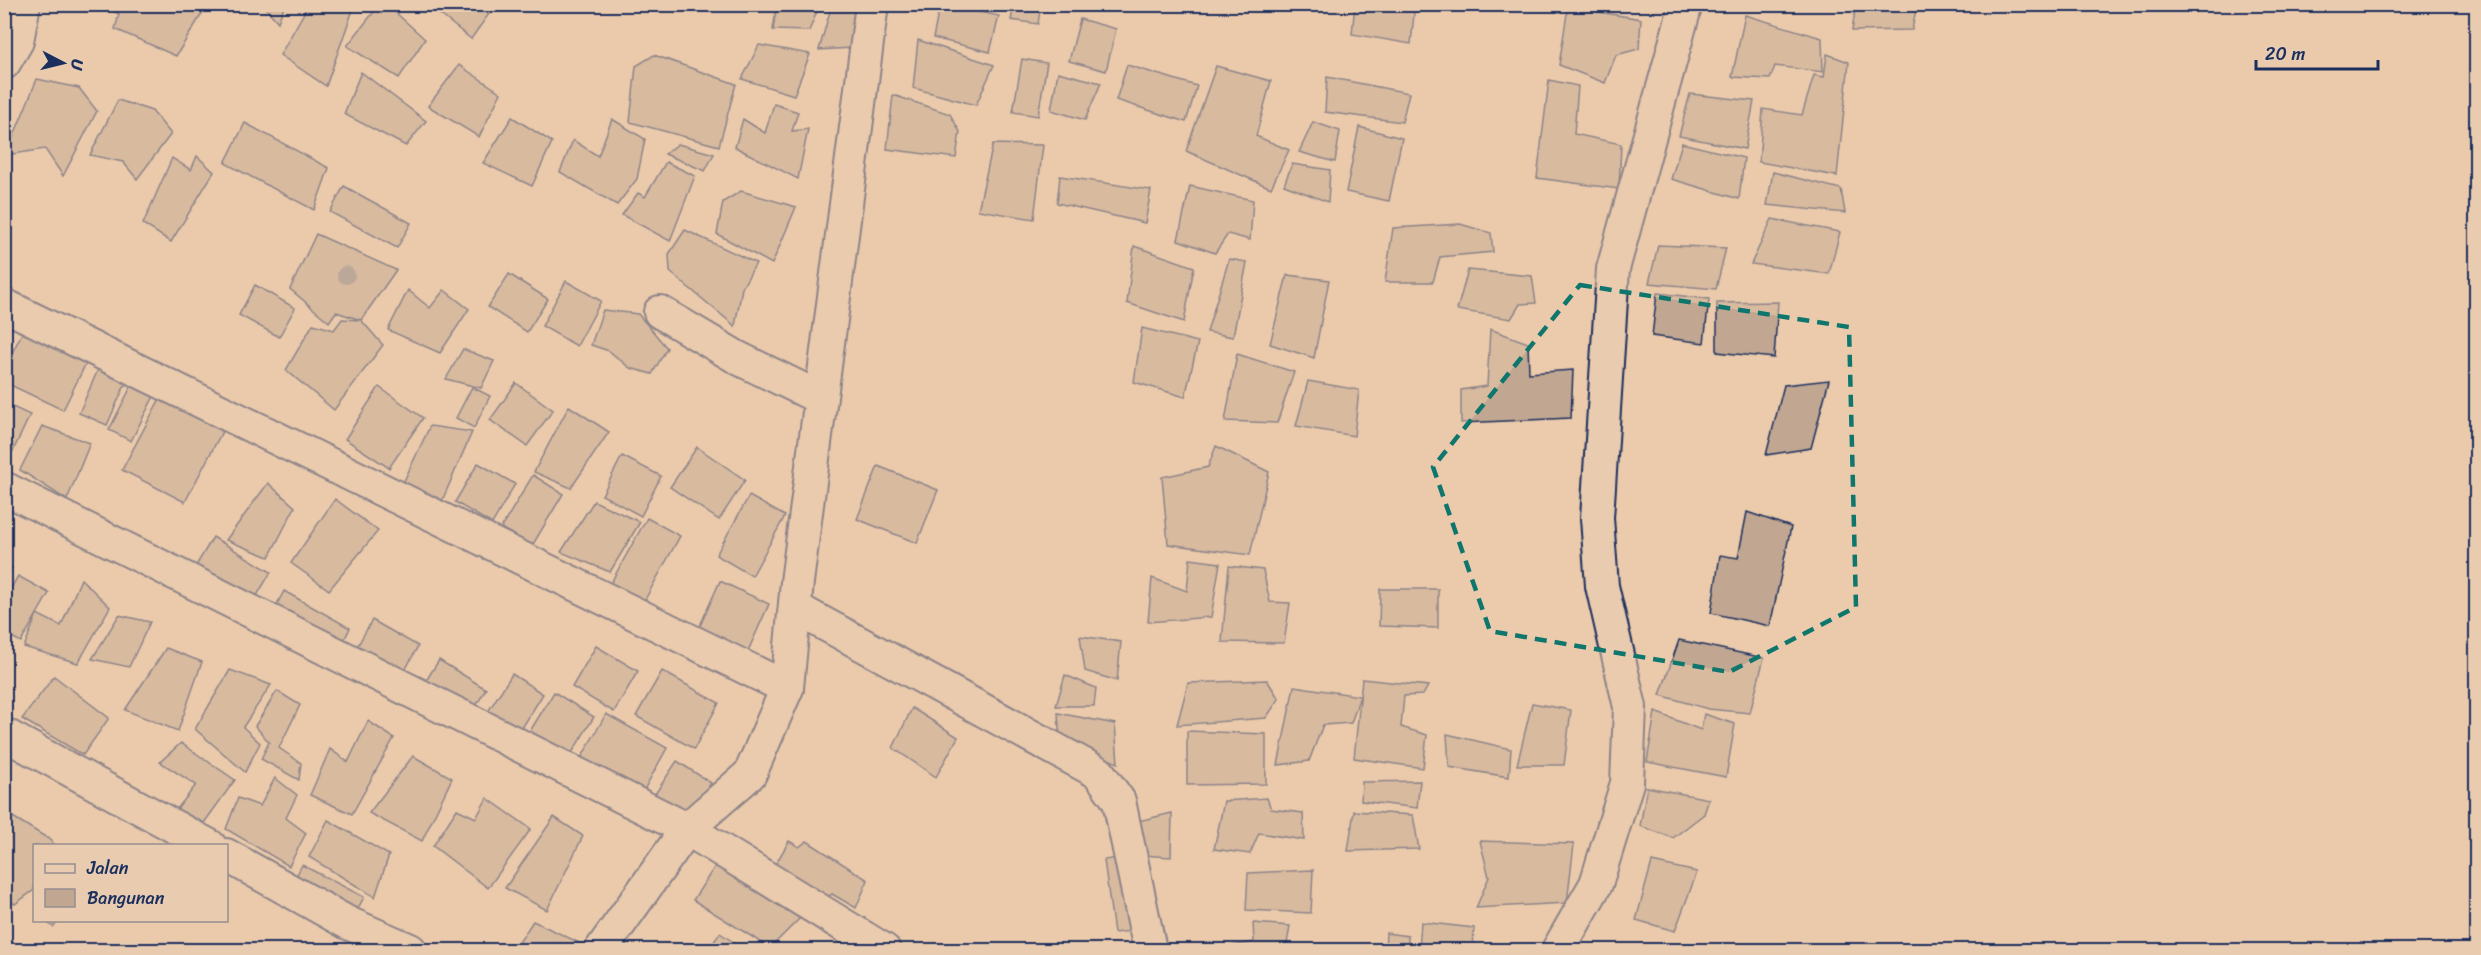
<svg xmlns="http://www.w3.org/2000/svg" width="2481" height="955" viewBox="0 0 2481 955" font-family="Sriracha,sans-serif">
	<style>
		.building { fill: #c1a791; stroke: #1b2f5e; stroke-width: 1.5 }
		.lines { fill: none; stroke-linecap: round; stroke-linejoin: round }
		.minor-casing { stroke: #1b2f5e; stroke-width: 36 }
		.minor { stroke: #e9ccb0; stroke-width: 32 }
		.tree { fill: #837f84 }
		.marked { fill: none; stroke: #0f766e; stroke-width: 4.5; stroke-dasharray: 12 8; stroke-linejoin: round }
	</style>
	<rect width="100%" height="100%" fill="#ebcbab"/>
	<filter id="ink" filterUnits="userSpaceOnUse"><feTurbulence type="fractalNoise" baseFrequency=".0167" numOctaves="2"/><feDisplacementMap in="SourceGraphic" scale="12" xChannelSelector="R" yChannelSelector="G"/><feConvolveMatrix kernelMatrix="1 2 1 2 8 2 1 2 1" color-interpolation-filters="sRGB"/></filter>
	<g filter="url(#ink)">
		<!-- building -->
		<g class="building">
			<polygon points="96,4 208,4 176,56 115,29 119,14"/>
			<polygon points="262,4 285,4 278,22"/>
			<polygon points="309,4 355,4 326,86 280,55"/>
			<polygon points="380,4 386,4 425,39 399,78 347,46"/>
			<polygon points="427,4 496,4 471,39"/>
			<polygon points="777,4 820,4 809,31 773,30"/>
			<polygon points="832,4 858,4 852,48 819,50"/>
			<polygon points="940,4 999,16 990,52 933,38"/>
			<polygon points="1014,4 1041,4 1038,24 1011,20"/>
			<polygon points="1355,4 1415,4 1411,44 1352,34"/>
			<polygon points="1856,4 1917,4 1912,30 1852,31"/>
			<polygon points="1939,4 1985,4 1938,7"/>
			<polygon points="1568,7 1641,19 1639,49 1616,55 1605,83 1559,65"/>
			<polygon points="1745,15 1822,38 1823,72 1775,66 1770,79 1732,77"/>
			<polygon points="1080,19 1116,29 1106,71 1069,61"/>
			<polygon points="918,40 994,65 976,105 913,88"/>
			<polygon points="759,45 810,54 794,95 742,79"/>
			<polygon points="1827,54 1849,62 1837,176 1759,162 1763,109 1802,115 1814,75 1824,77"/>
			<polygon points="654,55 736,84 719,146 630,122 636,66"/>
			<polygon points="1022,59 1047,63 1038,116 1013,112"/>
			<polygon points="459,65 501,93 479,137 428,106"/>
			<polygon points="1127,65 1197,86 1186,122 1116,100"/>
			<polygon points="1216,66 1271,81 1256,136 1289,150 1271,188 1186,151"/>
			<polygon points="361,72 426,121 406,146 344,114"/>
			<polygon points="1058,72 1101,83 1085,120 1051,110"/>
			<polygon points="1327,77 1409,93 1402,122 1325,112"/>
			<polygon points="37,79 79,88 97,111 63,176 45,149 6,155"/>
			<polygon points="1549,80 1578,86 1574,134 1621,144 1619,189 1537,178"/>
			<polygon points="1690,94 1754,101 1745,149 1679,136"/>
			<polygon points="893,95 950,114 960,132 956,158 887,149"/>
			<polygon points="118,100 152,111 171,134 137,179 123,162 90,155"/>
			<polygon points="774,104 798,112 792,131 808,129 798,179 735,147 743,119 765,133"/>
			<polygon points="512,117 552,142 532,186 483,163"/>
			<polygon points="612,119 645,139 637,179 617,205 560,172 573,140 598,156"/>
			<polygon points="1313,122 1340,131 1335,162 1299,152"/>
			<polygon points="245,123 329,168 314,210 225,163"/>
			<polygon points="1359,127 1402,138 1389,201 1346,192"/>
			<polygon points="1682,143 1744,158 1739,199 1671,179"/>
			<polygon points="678,144 714,154 705,171 665,154"/>
			<polygon points="993,144 1043,145 1034,219 978,210"/>
			<polygon points="197,156 214,172 171,242 143,224 172,158 191,170"/>
			<polygon points="666,162 695,176 670,241 622,215 638,193 645,197"/>
			<polygon points="1292,164 1330,170 1328,202 1284,185"/>
			<polygon points="1773,172 1841,189 1845,213 1767,205"/>
			<polygon points="1060,176 1151,190 1145,223 1057,203"/>
			<polygon points="344,186 411,223 397,248 330,212"/>
			<polygon points="1190,186 1253,200 1250,240 1228,234 1215,253 1178,240"/>
			<polygon points="741,191 796,207 772,264 717,234 723,202"/>
			<polygon points="1772,219 1840,232 1829,274 1751,264"/>
			<polygon points="1460,224 1491,233 1493,252 1440,257 1433,282 1385,282 1393,228"/>
			<polygon points="685,230 756,263 742,288 735,326 670,272 669,254"/>
			<polygon points="316,234 396,270 361,320 336,312 329,322 290,289"/>
			<polygon points="1658,245 1726,248 1716,289 1649,283"/>
			<polygon points="1134,246 1194,267 1184,322 1127,303"/>
			<polygon points="1229,259 1247,262 1233,337 1207,332"/>
			<polygon points="1468,270 1532,276 1536,303 1520,304 1511,319 1457,310"/>
			<polygon points="509,274 548,299 527,332 488,307"/>
			<polygon points="1287,275 1329,280 1314,358 1270,344"/>
			<polygon points="566,281 601,301 577,346 542,326"/>
			<polygon points="255,285 295,308 279,337 239,315"/>
			<polygon points="408,290 430,308 444,290 469,309 440,353 388,330"/>
			<polygon points="1657,293 1709,299 1704,343 1652,336"/>
			<polygon points="1778,302 1774,358 1717,352 1717,303"/>
			<polygon points="603,310 638,314 667,348 652,374 630,368 609,351 591,345"/>
			<polygon points="4,313 15,317 4,346"/>
			<polygon points="342,319 361,320 383,345 334,410 286,370 313,324 334,330"/>
			<polygon points="26,325 90,355 63,410 4,382 4,369"/>
			<polygon points="1142,328 1198,342 1185,397 1134,382"/>
			<polygon points="1490,329 1528,343 1529,373 1573,370 1571,418 1461,423 1461,390 1487,386"/>
			<polygon points="463,349 494,361 481,388 446,379"/>
			<polygon points="1237,354 1294,372 1277,423 1225,421"/>
			<polygon points="100,365 128,378 107,425 79,413"/>
			<polygon points="1829,380 1811,448 1766,455 1784,385"/>
			<polygon points="1308,381 1359,390 1354,436 1296,426"/>
			<polygon points="133,383 155,394 131,441 109,430"/>
			<polygon points="516,383 553,410 527,446 490,420"/>
			<polygon points="379,387 423,418 389,468 345,439"/>
			<polygon points="472,387 490,396 474,428 456,418"/>
			<polygon points="164,391 226,424 185,502 122,470"/>
			<polygon points="4,403 30,415 4,470"/>
			<polygon points="569,406 609,432 571,488 534,472"/>
			<polygon points="42,426 90,443 67,500 20,470"/>
			<polygon points="430,426 472,432 442,501 403,483"/>
			<polygon points="1216,446 1269,472 1250,555 1168,544 1162,477 1208,467"/>
			<polygon points="697,447 745,480 719,520 670,487"/>
			<polygon points="622,456 661,476 641,516 602,495"/>
			<polygon points="478,463 515,484 492,524 455,502"/>
			<polygon points="878,466 938,490 917,543 857,519"/>
			<polygon points="533,475 563,494 532,546 501,528"/>
			<polygon points="268,483 295,507 269,557 226,540"/>
			<polygon points="749,496 785,516 752,576 716,555"/>
			<polygon points="335,499 378,531 329,590 291,563"/>
			<polygon points="594,501 640,522 610,572 561,552"/>
			<polygon points="1747,512 1791,527 1770,626 1711,613 1720,555 1738,558"/>
			<polygon points="647,518 680,536 642,605 609,586"/>
			<polygon points="213,537 271,572 252,604 194,569"/>
			<polygon points="1190,559 1220,563 1211,617 1148,622 1152,578 1187,591"/>
			<polygon points="4,565 12,568 4,581"/>
			<polygon points="1229,566 1263,570 1270,602 1290,603 1284,643 1222,642"/>
			<polygon points="18,576 49,593 21,642 4,633 4,600"/>
			<polygon points="81,579 110,607 78,663 24,647 37,614 61,626"/>
			<polygon points="720,581 769,604 748,651 699,628"/>
			<polygon points="1380,589 1438,589 1438,628 1379,626"/>
			<polygon points="284,591 350,628 340,648 273,612"/>
			<polygon points="119,615 150,622 129,667 92,659"/>
			<polygon points="372,620 418,646 400,680 353,654"/>
			<polygon points="1080,636 1121,642 1117,681 1085,671"/>
			<polygon points="1679,640 1764,658 1750,713 1708,709 1660,695"/>
			<polygon points="596,646 638,671 614,712 572,687"/>
			<polygon points="166,648 202,662 178,731 125,710"/>
			<polygon points="439,660 486,689 470,716 422,687"/>
			<polygon points="230,670 271,685 243,727 260,743 245,772 195,729"/>
			<polygon points="662,671 719,703 694,749 636,716"/>
			<polygon points="512,674 543,694 514,741 482,721"/>
			<polygon points="1065,675 1096,688 1094,706 1056,706"/>
			<polygon points="54,676 109,718 83,755 22,719"/>
			<polygon points="1362,679 1428,686 1423,695 1404,696 1401,727 1427,735 1423,768 1354,758"/>
			<polygon points="1267,680 1279,699 1266,718 1177,725 1188,683"/>
			<polygon points="1294,686 1360,696 1351,723 1323,725 1309,761 1278,765"/>
			<polygon points="277,691 300,705 279,748 301,763 299,780 261,759 269,742 255,726"/>
			<polygon points="554,692 594,717 570,756 530,731"/>
			<polygon points="1532,703 1571,710 1564,765 1517,765"/>
			<polygon points="912,708 958,737 936,777 893,748"/>
			<polygon points="1655,712 1701,730 1704,714 1735,724 1726,777 1647,762"/>
			<polygon points="1058,713 1115,724 1118,763 1060,741"/>
			<polygon points="606,714 667,748 640,797 579,762"/>
			<polygon points="368,721 394,738 352,814 310,795 330,749 348,762"/>
			<polygon points="1187,731 1266,734 1266,784 1187,785"/>
			<polygon points="1447,734 1511,749 1509,777 1449,767"/>
			<polygon points="181,743 235,780 204,823 177,809 196,785 160,762"/>
			<polygon points="413,756 452,778 422,841 369,813"/>
			<polygon points="677,761 711,783 690,818 655,794"/>
			<polygon points="275,778 297,795 286,818 306,833 289,866 226,829 238,798 260,806"/>
			<polygon points="1420,781 1417,808 1361,801 1362,782"/>
			<polygon points="1647,787 1709,799 1704,814 1673,838 1640,826"/>
			<polygon points="487,798 531,829 488,888 433,846 457,809 476,818"/>
			<polygon points="1267,798 1271,809 1303,813 1304,840 1259,833 1250,854 1214,849 1224,801"/>
			<polygon points="1354,811 1413,815 1419,849 1348,851"/>
			<polygon points="1172,813 1171,857 1141,855 1138,821"/>
			<polygon points="8,814 52,841 52,846 34,846 34,890 15,904 4,897 4,820"/>
			<polygon points="554,817 583,836 547,910 505,888"/>
			<polygon points="328,820 389,855 375,897 309,857"/>
			<polygon points="789,841 799,847 807,841 868,880 856,908 832,894 822,901 772,870"/>
			<polygon points="1480,841 1574,844 1567,903 1476,908 1489,877"/>
			<polygon points="1129,856 1140,930 1114,933 1104,860"/>
			<polygon points="719,860 800,918 770,948 693,900"/>
			<polygon points="1652,862 1697,872 1675,931 1636,920"/>
			<polygon points="302,865 364,897 354,916 292,884"/>
			<polygon points="1313,870 1311,913 1246,910 1248,873"/>
			<polygon points="44,920 60,920 53,927"/>
			<polygon points="533,921 582,944 578,950 514,950"/>
			<polygon points="1421,922 1474,928 1473,950 1419,950"/>
			<polygon points="1253,923 1290,926 1286,950 1231,950 1232,946 1254,942"/>
			<polygon points="720,933 745,950 708,950"/>
			<polygon points="1386,933 1408,936 1408,950 1385,950"/>
		</g>
		<g class="lines">
			<defs>
				<g id="minor">
					<polyline points="4,63 17,41 24,4"/>
					<polyline points="4,305 787,688"/>
					<polyline points="660,312 738,358 820,398"/>
					<polyline points="4,488 687,829 884,950"/>
					<polyline points="795,608 1099,773 1119,801 1150,950"/>
					<polyline points="4,734 210,846"/>
					<polyline points="226,855 348,923 410,950"/>
					<polyline points="601,950 687,829 750,774 787,688 797,582 872,4"/>
					<polyline points="1558,950 1596,884 1627,783 1630,707 1602,586 1597,518 1613,269 1686,4"/>
				</g>
			</defs>
			<!-- minor casing -->
			<use href="#minor" class="minor-casing"/>
			<!-- minor -->
			<use href="#minor" class="minor"/>
		</g>
		<!-- trees -->
		<circle class="tree" cx="346" cy="275" r="9"/>
	</g>
	<!-- marked area -->
	<path d="M0 0H2481V955H0ZM1580,285L1849,327L1856,607L1729,672L1490,631L1433,467Z" fill="#ebcbab" fill-opacity=".55" fill-rule="evenodd"/>
	<path class="marked" d="M1580,285L1849,327L1856,607L1729,672L1490,631L1433,467Z"/>
	<!-- margin -->
	<rect width="2481" height="955" fill="none" stroke="#e9ccb0" stroke-width="24"/>
	<rect x="12" y="12" width="2457" height="931" fill="none" stroke="#1b2f5e" stroke-width="2" filter="url(#ink)"/>
	<!-- legend -->
	<rect x="33" y="844" width="195" height="78" fill="#e9ccb0" stroke="#978d8f" stroke-width="1.5"/>
	<rect x="45" y="864" width="30" height="9" fill="#e9ccb0" stroke="#978d8f" stroke-width="1.5"/>
	<text x="87" y="874" font-size="18" fill="#1b2f5e">Jalan</text>
	<rect x="45" y="889" width="30" height="18" fill="#c1a791" stroke="#978d8f" stroke-width="1.5"/>
	<text x="87" y="904" font-size="18" fill="#1b2f5e">Bangunan</text>
	<!-- north arrow -->
	<g transform="translate(63 63) rotate(97)" stroke="#e9ccb0" stroke-width="4.5" paint-order="stroke">
	<path d="M0-4.5L10 22L0 15L-10 22Z" fill="#1b2f5e"/>
	<text y="-9" font-size="16" font-weight="bold" text-anchor="middle" fill="#1b2f5e">U</text>
	</g>
	<!-- scale -->
	<path d="M2256 60v9h122v-9" fill="none" stroke="#1b2f5e" stroke-width="3"/>
	<text x="2265" y="60" font-size="18" fill="#1b2f5e" stroke="#e9ccb0" stroke-width="4.5" paint-order="stroke">20 m</text>
</svg>
